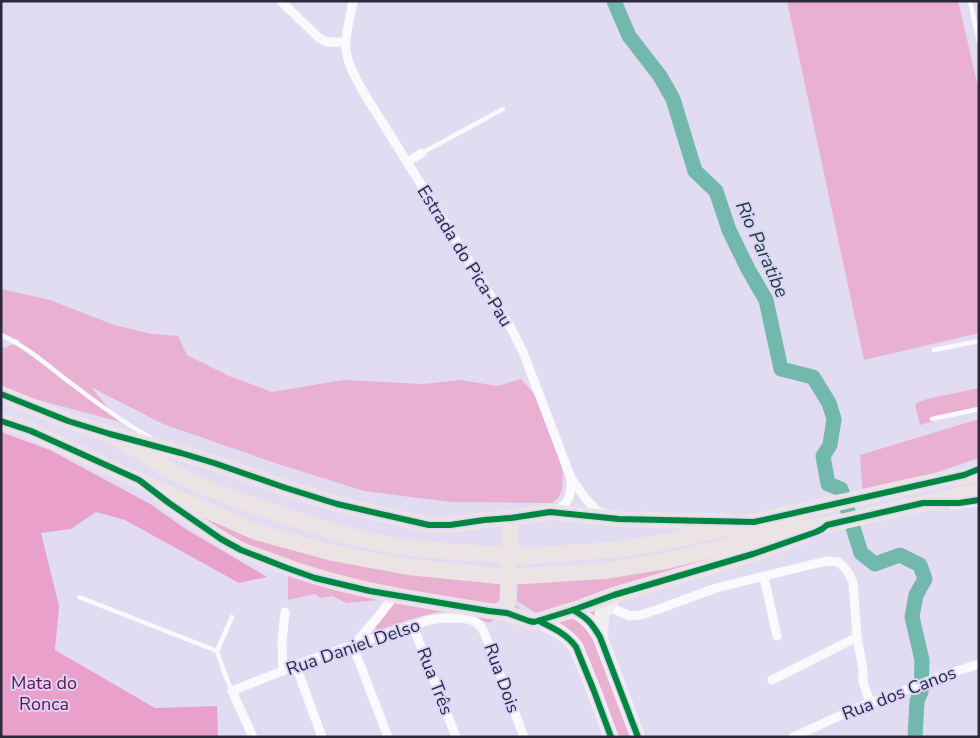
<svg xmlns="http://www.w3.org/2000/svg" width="980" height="738" viewBox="0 0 980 738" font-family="'Nunito Sans',sans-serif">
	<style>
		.green { fill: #e9b0d1 }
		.forest { fill: #e9a1cb }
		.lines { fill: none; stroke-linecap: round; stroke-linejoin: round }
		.river { stroke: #72b8ad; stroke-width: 15 }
		.lane { stroke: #fafafd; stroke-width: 4.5 }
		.street { stroke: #fafafd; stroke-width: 9 }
		.secondary { stroke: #fafafd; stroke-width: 12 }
		.primary { stroke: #f2edee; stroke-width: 15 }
		.highway { stroke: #ece4e4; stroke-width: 16 }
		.cycleway-casing { stroke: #dbd4fa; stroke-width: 9 }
		.cycleway { stroke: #00873e; stroke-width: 6 }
		.labels { text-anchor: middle; stroke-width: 4; stroke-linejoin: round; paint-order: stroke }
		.street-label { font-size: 18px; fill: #2d293c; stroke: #dbd4fa }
		.park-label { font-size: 18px; fill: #66153f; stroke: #dbd4fa }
		.water-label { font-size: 19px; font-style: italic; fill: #1d3c33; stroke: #dbd4fa }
	</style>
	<rect width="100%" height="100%" fill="#e1dcf2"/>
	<!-- green -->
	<g class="green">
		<polygon points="787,1 958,1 979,91 979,333 864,360"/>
		<polygon points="1,289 50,300 114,325 152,334 178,336 187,355 229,376 272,392 343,380 423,384 461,380 497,386 521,379 535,395 559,457 563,474 562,491 558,498 552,503 450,502 364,491 278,464 163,424 91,387 120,422 1,390 1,346 5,348 21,341 1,333"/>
		<polygon points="979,388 979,409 920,425 915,404 927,399"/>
		<polygon points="979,419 979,458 863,497 860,455"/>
		<polygon points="176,504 231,526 504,583 501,600 491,605 387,589 239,546"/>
		<polygon points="776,544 539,615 517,601 518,581 604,578 640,573"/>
		<polygon points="288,576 379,600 347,603 332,596 321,598 315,594 288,600"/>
		<path d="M396,599L442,605L514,604L530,617H498L489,623C480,619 470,614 460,612C439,607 398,624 377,631L375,627Z"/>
		<polygon points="601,603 600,643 636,737 614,737 575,636 553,622"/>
	</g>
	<!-- forest -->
	<polygon class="forest" points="1,432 50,450 152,505 184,528 267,577 239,583 125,520 96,512 71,529 41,533 59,606 55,650 155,708 217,706 218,737 1,737"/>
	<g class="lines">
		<!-- river -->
		<polyline class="river" points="614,1 629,36 660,76 673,99 695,171 716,191 729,230 748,269 766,300 781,369 813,377 829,403 834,419 830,445 823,456 828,484 841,489 861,553 875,564 900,555 920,565 925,579 916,595 912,617 922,660 921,692 917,701 915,737"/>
		<!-- lane -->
		<g class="lane">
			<polyline points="970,1 979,42"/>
			<polyline points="422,153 503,109"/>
			<path d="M1,335C27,347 46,364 68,381C94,401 122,422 151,438"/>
			<polyline points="934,350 979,341"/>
			<polyline points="932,419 979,409"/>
			<polyline points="79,597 217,651"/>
			<polyline points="232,617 217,651 226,677 232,691"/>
		</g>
		<!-- street -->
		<g class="street">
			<polyline points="281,1 319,38 327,42 345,42"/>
			<path d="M353,1C351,14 347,27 346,40C343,59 358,82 367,98L512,330L523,352L571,478L585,498L597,511L605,514"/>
			<polyline points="407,162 422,153"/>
			<path d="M556,510C569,505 572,494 571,480"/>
			<polyline points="764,577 777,636"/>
			<polyline points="607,606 630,616 640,615 656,610 716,588 818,563 829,561 838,562 844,567 849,574 853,583 857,637 863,670 863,682 870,702"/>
			<polyline points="413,626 456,737"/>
			<polyline points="296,666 322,737"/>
			<polyline points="283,671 282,641 285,612"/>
			<polyline points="772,680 857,637"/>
			<path d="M253,737L232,691L315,658L429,620C441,618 467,616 477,623C480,625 482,629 484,632L524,737"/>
			<polyline points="388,737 353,646 378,617 395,595"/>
			<polyline points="793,737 870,702 881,700 941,676 979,664"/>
		</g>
		<!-- secondary -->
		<polyline class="secondary" points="953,503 979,500"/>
		<!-- primary -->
		<g class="primary">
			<path d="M573,610C587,618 591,622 600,637L638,737"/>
			<path d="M539,621C553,628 567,634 576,647L594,691L611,737"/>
			<polyline points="600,637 602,614 614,595"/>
		</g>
		<!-- highway -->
		<g class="highway">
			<polyline points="1,394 68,421 110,434 181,453 214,463 286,488 337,504 429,525 450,525 484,520 511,518 550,512 619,519 730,522"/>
			<polyline points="1,421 31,431 108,467 256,532 333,553 408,567 499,576 524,576 604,571 666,561 786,531 803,528 827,525 979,491"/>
			<polyline points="110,434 161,465 196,483 228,497 269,511 324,529 370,541 404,547 455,552 529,556 620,549 665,542 925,483 979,473"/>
			<path d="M160,496C185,515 211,534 239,549C249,554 260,557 271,561C341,589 415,599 489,611L507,613L529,621L534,622L573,610L614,595L753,554L803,536"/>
			<polyline points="507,613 511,518"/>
		</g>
		<defs>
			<g id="cycleway">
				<polyline points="1,394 68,421 110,434 181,453 214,463 286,488 337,504 429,525 450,525 484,520 511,518 550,512 619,519 754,522 964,475 979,469"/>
				<polyline points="1,421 31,431 139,480 169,503 221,539 241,550 287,568 315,578 370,591 489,611 507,613 529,621 534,622 573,610 614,595 753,554 816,532 822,529 827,525 923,503 959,503 979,500"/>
				<path d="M573,610C587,618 591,622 600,637L638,737"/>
				<path d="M539,621C553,628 567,634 576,647L594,691L611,737"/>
			</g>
		</defs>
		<!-- cycleway casing -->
		<use href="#cycleway" class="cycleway-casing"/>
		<!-- cycleway -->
		<use href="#cycleway" class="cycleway"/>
	</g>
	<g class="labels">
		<!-- street labels -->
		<g class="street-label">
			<text transform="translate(465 256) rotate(58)" y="6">Estrada do Pica-Pau</text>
			<text transform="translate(353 647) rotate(-19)" y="6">Rua Daniel Delso</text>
			<text transform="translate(502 678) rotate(70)" y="6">Rua Dois</text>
			<text transform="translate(435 681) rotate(69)" y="6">Rua Três</text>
			<text transform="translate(899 693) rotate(-21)" y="6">Rua dos Canos</text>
		</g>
		<!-- park labels -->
		<g class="park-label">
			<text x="44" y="689">Mata do<tspan x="44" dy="21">Ronca</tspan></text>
		</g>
		<!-- water labels -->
		<g class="water-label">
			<text transform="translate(763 249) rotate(66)" y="7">Rio Paratibe</text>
		</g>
	</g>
	<!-- border -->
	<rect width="980" height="738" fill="none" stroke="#2d293c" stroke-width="5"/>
</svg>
